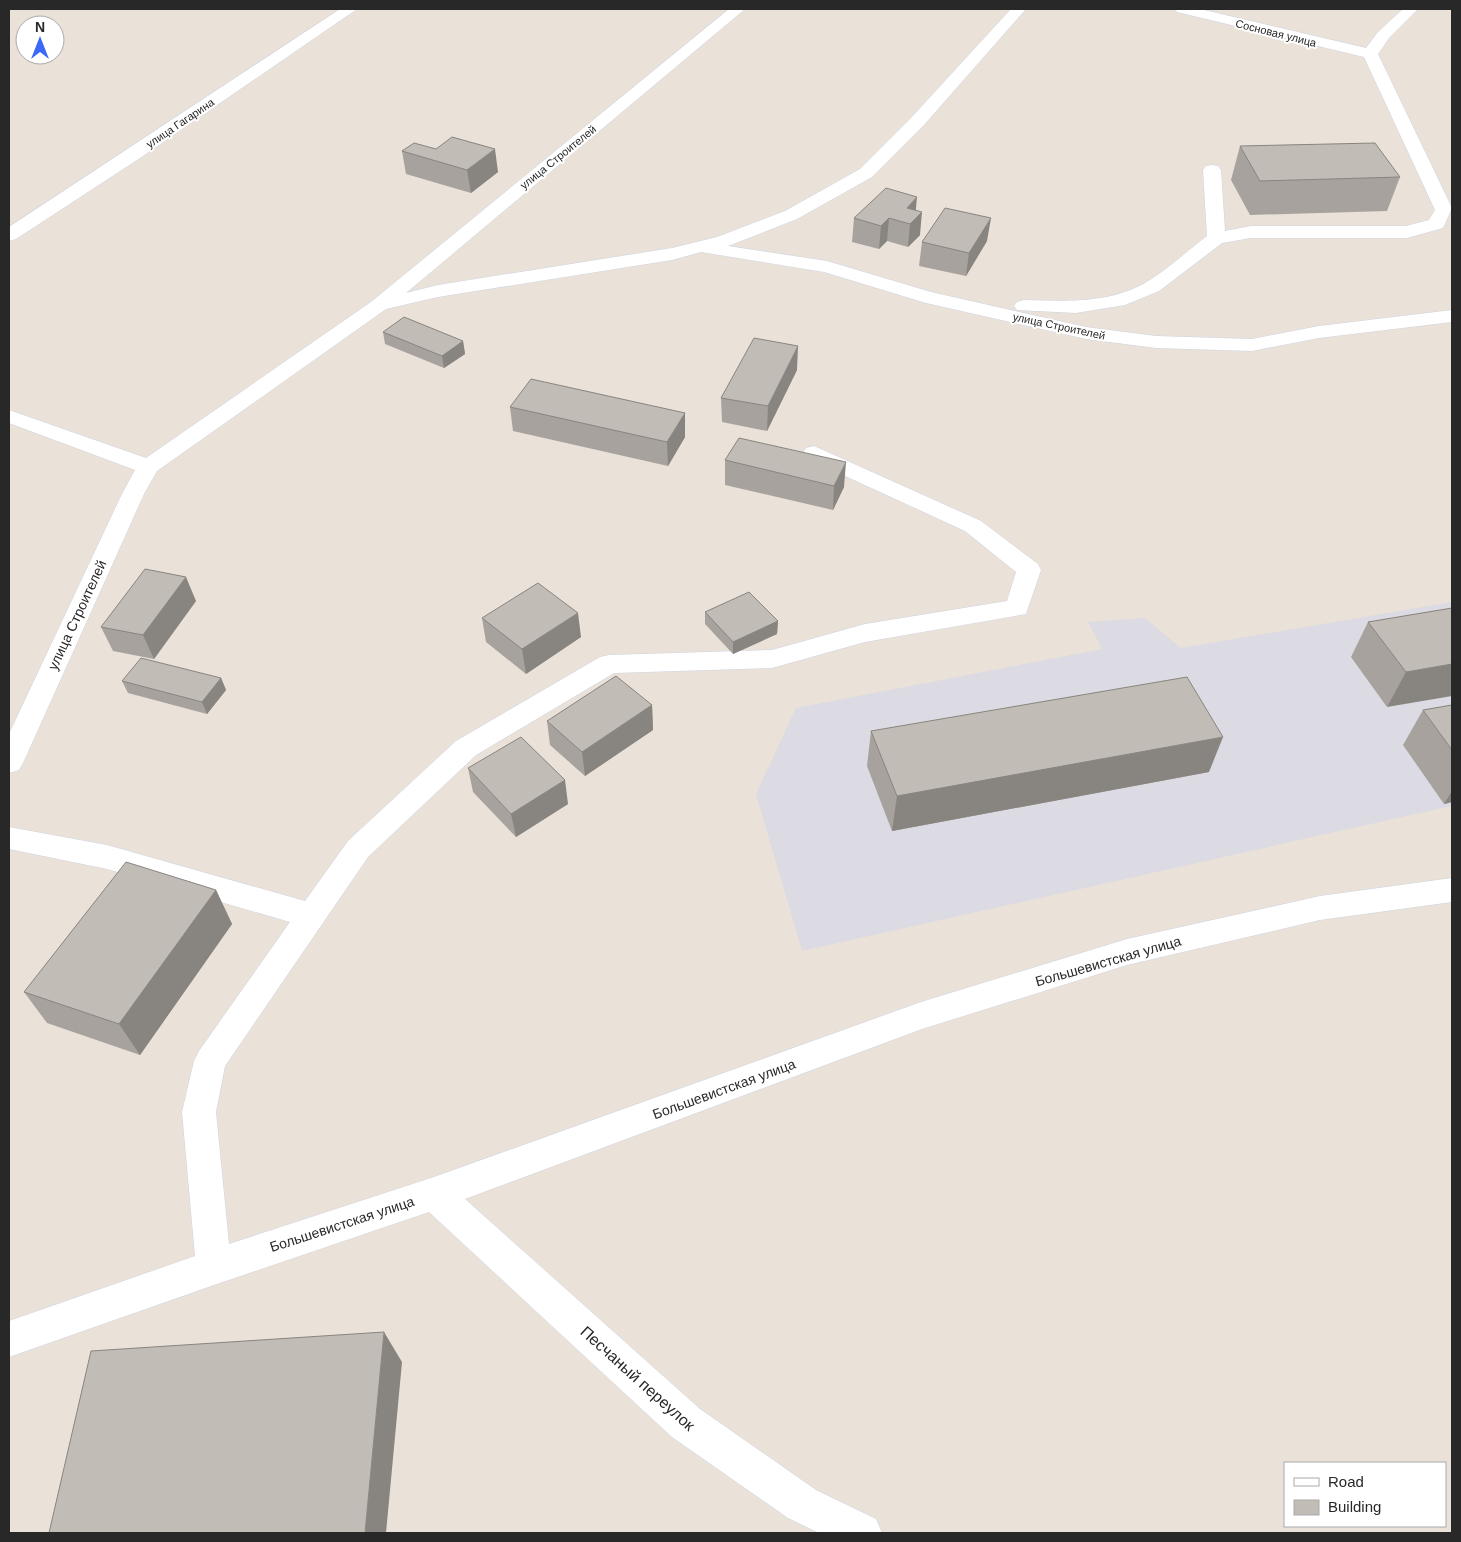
<svg xmlns="http://www.w3.org/2000/svg" width="1461" height="1542" viewBox="0 0 1461 1542" font-family="Helvetica,sans-serif">
	<style>
		.industrial { fill: #dcdae2 }
		.lines { fill: none; stroke-linecap: round; stroke-linejoin: round }
		.minor-casing { stroke: #cfd3e1; stroke-width: 1 }
		.minor { fill: #fff; fill-rule: evenodd }
		.wall { fill: #a7a29d }
		.shaded-wall { fill: #88847f }
		.building { fill: #c2bcb6; stroke: #88847f }
		.labels { text-anchor: middle; stroke-width: 4; stroke-linejoin: round; paint-order: stroke }
		.far-street-label { font-size: 11px; fill: #282828; stroke: #fff }
		.street-label { font-size: 14px; fill: #282828; stroke: #fff }
		.near-street-label { font-size: 16px; fill: #282828; stroke: #fff }
	</style>
	<rect width="100%" height="100%" fill="#eae2d9"/>
	<!-- industrial -->
	<polygon class="industrial" points="1452,602 1452,806 802,951 756,794 796,708 1102,649 1088,622 1145,618 1181,648"/>
	<g class="lines">
		<defs>
			<g id="minor">
				<polygon points="340,9 357,9 137,160 16,239 9,241 9,227"/>
				<polygon points="729,9 745,9 406,293 438,285 672,248 717,237 785,211 860,169 911,118 1011,9 1026,9 923,126 872,177 797,219 728,246 827,261 931,292 1086,327 1156,336 1252,339 1319,326 1452,310 1452,322 1319,338 1252,351 1156,348 1086,339 926,303 824,272 701,252 672,260 438,297 386,309 157,471 144,494 23,763 19,770 9,773 9,734 122,494 135,470 9,423 9,410 146,458 371,302"/>
				<path d="M1175,9H1200L1366,48L1378,32L1403,9H1418L1389,38L1378,54L1452,208L1443,228L1407,238H1251L1222,243L1159,291L1125,305L1076,313L1017,310L1014,306L1017,302L1024,300C1065,301 1108,304 1145,283C1166,271 1187,251 1207,236L1203,170L1206,166L1212,165L1218,166L1221,170L1225,231L1251,226H1406L1429,220L1435,210L1364,57L1177,12Z"/>
				<polygon points="814,446 981,521 1038,564 1041,570 1026,614 865,642 772,668 614,673 476,755 368,857 225,1066 216,1112 229,1244 434,1177 921,1002 1127,939 1320,896 1452,878 1452,902 1320,920 1127,965 922,1029 465,1199 700,1409 816,1490 876,1519 882,1533 819,1533 788,1518 672,1437 429,1212 214,1285 9,1357 9,1321 195,1256 182,1112 194,1061 199,1051 290,922 107,869 9,849 9,827 107,845 305,901 348,841 456,741 600,657 609,655 772,650 865,624 1007,601 1016,572 965,531 806,458 803,453 806,448"/>
			</g>
		</defs>
		<!-- minor casing -->
		<use href="#minor" class="minor-casing"/>
		<!-- minor -->
		<use href="#minor" class="minor"/>
	</g>
	<!-- wall -->
	<g class="wall">
		<polygon points="1240,146 1400,177 1387,211 1250,215 1231,180"/>
		<polygon points="402,151 498,172 471,193 406,174"/>
		<polygon points="916,210 920,235 908,247 887,241 879,249 852,242 854,218"/>
		<polygon points="987,241 966,276 919,266 922,242"/>
		<polygon points="383,332 463,341 465,354 444,368 385,344"/>
		<polygon points="797,370 767,431 722,422 721,398"/>
		<polygon points="510,407 685,437 668,466 513,431"/>
		<polygon points="725,460 844,487 833,510 725,485"/>
		<polygon points="196,601 154,659 113,651 101,627"/>
		<polygon points="1452,608 1387,707 1351,657 1368,622"/>
		<polygon points="705,612 778,621 777,634 733,654 705,624"/>
		<polygon points="482,618 581,637 526,674 486,642"/>
		<polygon points="221,678 226,690 207,714 128,693 122,681"/>
		<polygon points="652,705 653,730 585,776 550,745 547,721"/>
		<polygon points="1452,705 1452,802 1444,804 1403,745 1423,710"/>
		<polygon points="871,731 1209,772 892,831 867,766"/>
		<polygon points="468,768 568,804 516,837 473,792"/>
		<polygon points="216,890 232,924 140,1055 47,1023 24,992"/>
	</g>
	<!-- shaded-wall -->
	<g class="shaded-wall">
		<polygon points="495,149 498,172 471,193 467,170"/>
		<polygon points="917,197 915,219 922,212 920,235 908,247 910,224 907,208"/>
		<polygon points="889,218 887,241 879,249 881,226"/>
		<polygon points="991,218 987,241 966,276 969,253"/>
		<polygon points="463,341 465,354 444,368 442,356"/>
		<polygon points="798,346 797,370 767,431 768,406"/>
		<polygon points="685,413 685,437 668,466 667,442"/>
		<polygon points="846,462 844,487 833,510 834,486"/>
		<polygon points="186,577 196,601 154,659 143,635"/>
		<polygon points="578,613 581,637 526,674 522,649"/>
		<polygon points="778,621 777,634 733,654 733,642"/>
		<polygon points="1452,664 1452,696 1387,707 1406,672"/>
		<polygon points="221,678 226,690 207,714 202,702"/>
		<polygon points="652,705 653,730 585,776 582,752"/>
		<polygon points="1223,737 1209,772 892,831 897,796"/>
		<polygon points="565,780 568,804 516,837 511,814"/>
		<polygon points="1452,791 1452,802 1444,804"/>
		<polygon points="216,890 232,924 140,1055 119,1024"/>
		<polygon points="384,1332 402,1362 386,1533 365,1533"/>
	</g>
	<!-- building -->
	<g class="building">
		<polygon points="452,137 495,149 467,170 402,151 414,143 436,149"/>
		<polygon points="1375,143 1400,177 1260,181 1240,146"/>
		<polygon points="886,188 917,197 907,208 922,212 910,224 889,218 881,226 854,218"/>
		<polygon points="945,208 991,218 969,253 922,242"/>
		<polygon points="404,317 463,341 442,356 383,332"/>
		<polygon points="754,338 798,346 768,406 721,398"/>
		<polygon points="531,379 685,413 667,442 510,407"/>
		<polygon points="739,438 846,462 834,486 725,460"/>
		<polygon points="145,569 186,577 143,635 101,627"/>
		<polygon points="538,583 578,613 522,649 482,618"/>
		<polygon points="749,592 778,621 733,642 705,612"/>
		<polygon points="1452,608 1452,664 1406,672 1368,622"/>
		<polygon points="141,658 221,678 202,702 122,681"/>
		<polygon points="616,676 652,705 582,752 547,721"/>
		<polygon points="1187,677 1223,737 897,796 871,731"/>
		<polygon points="1452,705 1452,750 1423,710"/>
		<polygon points="521,737 565,780 511,814 468,768"/>
		<polygon points="126,862 216,890 119,1024 24,992"/>
		<polygon points="384,1332 365,1533 49,1533 91,1351"/>
	</g>
	<g class="labels">
		<!-- far-street labels -->
		<g class="far-street-label">
			<text transform="translate(1276 33) rotate(14)" y="4">Сосновая улица</text>
			<text transform="translate(180 123) rotate(-34)" y="4">улица Гагарина</text>
			<text transform="translate(558 157) rotate(-39)" y="4">улица Строителей</text>
			<text transform="translate(1059 326) rotate(12)" y="4">улица Строителей</text>
		</g>
		<!-- street labels -->
		<g class="street-label">
			<text transform="translate(77 615) rotate(-65)" y="5">улица Строителей</text>
			<text transform="translate(1108 961) rotate(-16)" y="5">Большевистская улица</text>
			<text transform="translate(724 1089) rotate(-20)" y="5">Большевистская улица</text>
			<text transform="translate(342 1224) rotate(-18)" y="5">Большевистская улица</text>
		</g>
		<!-- near-street labels -->
		<g class="near-street-label">
			<text transform="translate(638 1378) rotate(42)" y="6">Песчаный переулок</text>
		</g>
	</g>
	<!-- border -->
	<rect width="1461" height="1542" fill="none" stroke="#282828" stroke-width="20"/>
	<!-- legend -->
	<rect x="1284" y="1462" width="162" height="65" fill="#ffffff" stroke="#a9a9a9"/>
	<rect x="1294" y="1478" width="25" height="8" fill="#ffffff" stroke="#a9a9a9"/>
	<text x="1328" y="1487" font-size="15" fill="#282828">Road</text>
	<rect x="1294" y="1500" width="25" height="15" fill="#c2bcb6" stroke="#a9a9a9"/>
	<text x="1328" y="1512" font-size="15" fill="#282828">Building</text>
	<!-- north arrow -->
	<g transform="translate(40 40)"><circle r="24" fill="#ffffff" stroke="#a9a9a9"/>
	<path d="M0-4L9 19L0 12L-9 19Z" fill="#3b68f6"/>
	<text y="-8" font-size="14" font-weight="bold" text-anchor="middle" fill="#282828">N</text>
	</g>
</svg>
